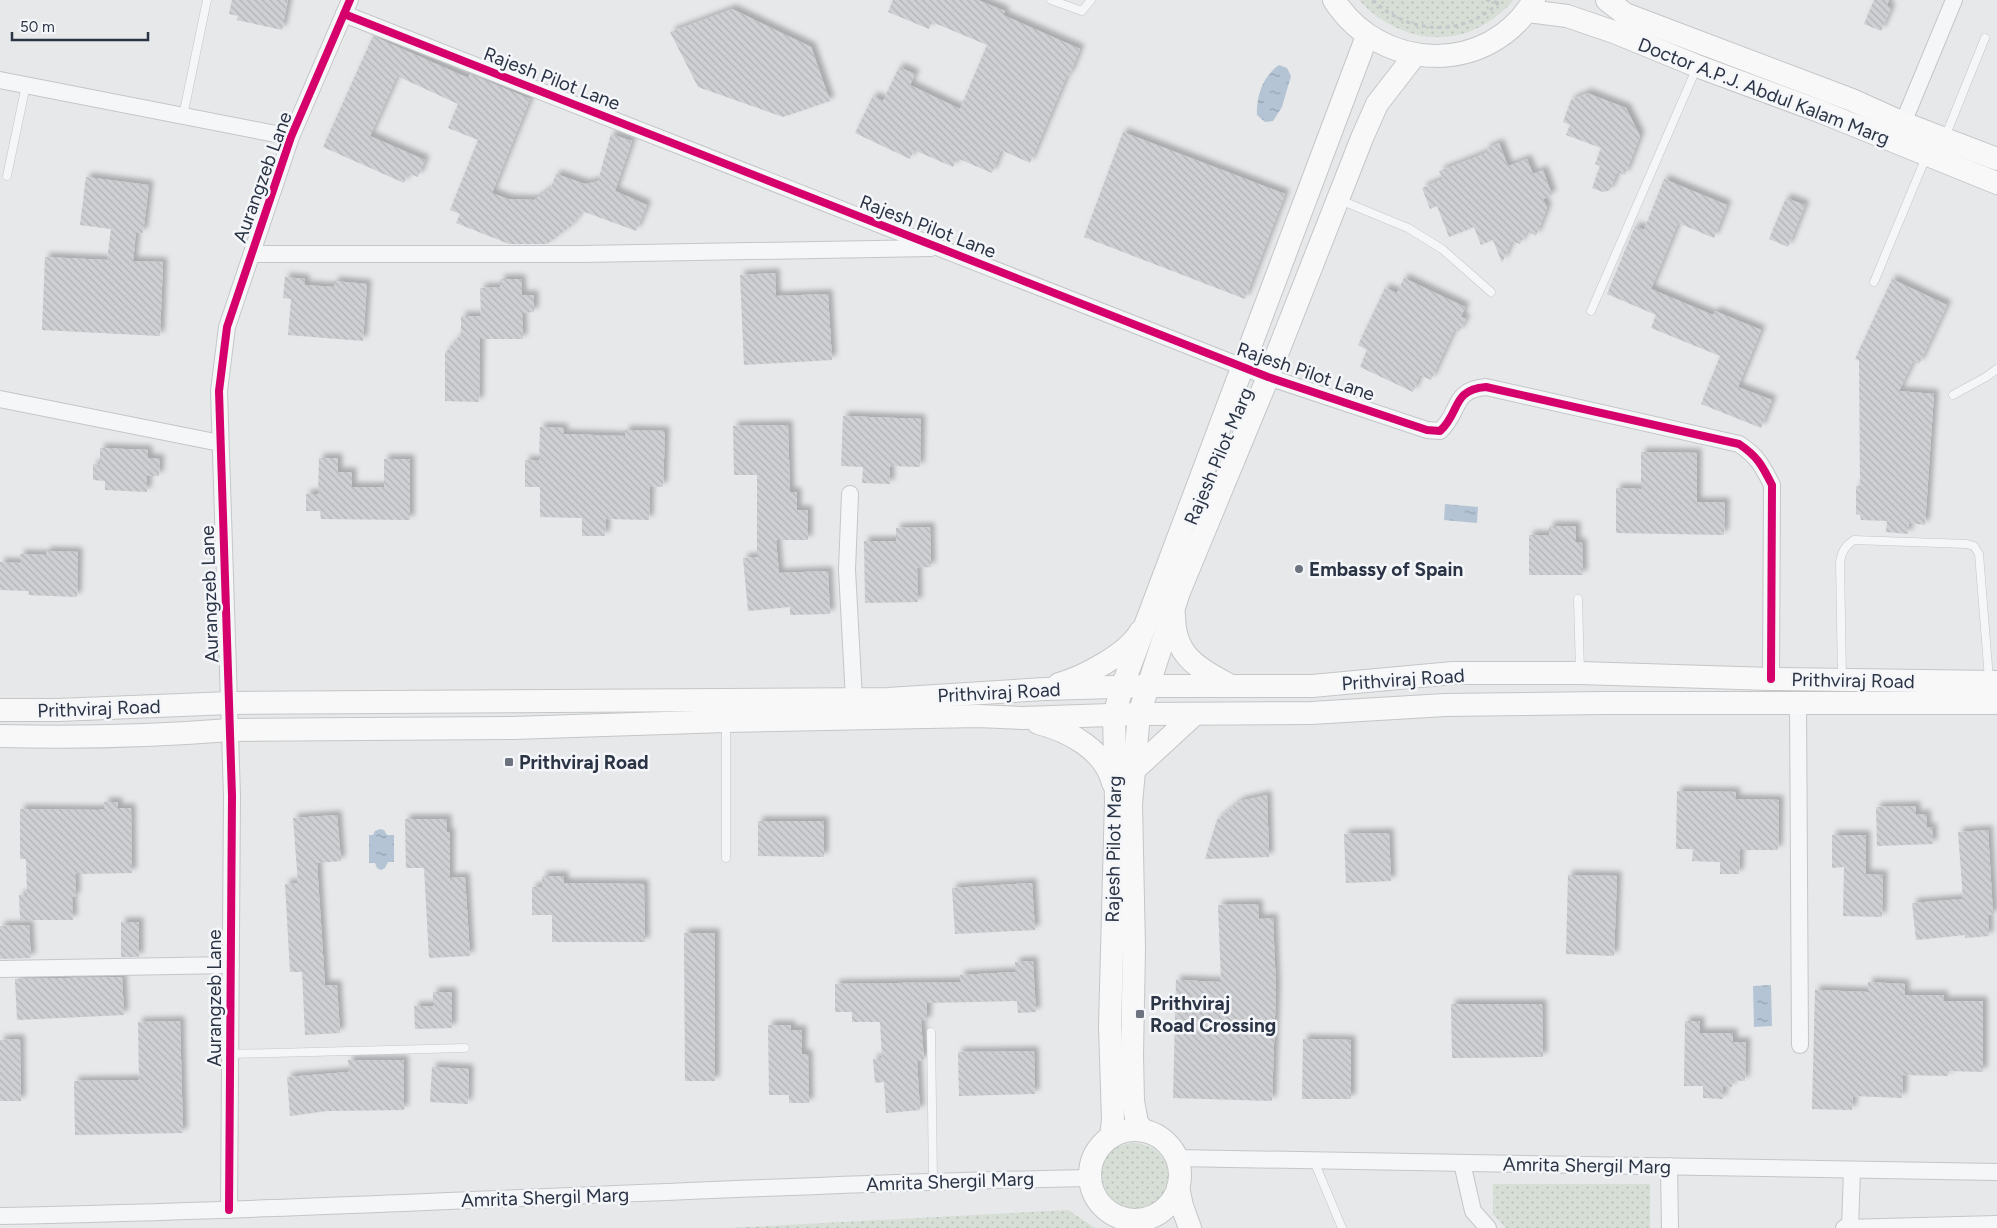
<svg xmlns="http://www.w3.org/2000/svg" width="1997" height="1228" viewBox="0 0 1997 1228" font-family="Figtree,sans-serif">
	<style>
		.park { fill: url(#park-dots) }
		.water { fill: url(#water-ripples) }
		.building { fill: url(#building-back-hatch); filter: url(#shadow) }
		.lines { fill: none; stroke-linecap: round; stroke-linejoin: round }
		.lane-casing { stroke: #c4c6c8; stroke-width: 9 }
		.street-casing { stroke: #c4c6c8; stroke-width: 18 }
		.secondary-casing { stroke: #c4c6c8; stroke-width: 24 }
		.path { stroke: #c5c6ca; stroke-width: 3; stroke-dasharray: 4 4; stroke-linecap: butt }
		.lane { stroke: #f5f6f7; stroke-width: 8 }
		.street { stroke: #f5f6f7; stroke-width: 16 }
		.secondary { stroke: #f8f8f8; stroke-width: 22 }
		.cycleway-casing { stroke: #f4f6f9; stroke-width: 11 }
		.cycleway { stroke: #d6006c; stroke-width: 8 }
		.poi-dot { fill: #6c737f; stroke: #f4f6f9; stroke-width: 2 }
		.labels { text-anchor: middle; stroke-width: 5; stroke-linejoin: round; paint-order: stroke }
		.street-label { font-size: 19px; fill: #2b3445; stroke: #f4f6f9 }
		.poi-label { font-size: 19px; font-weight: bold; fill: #2b3445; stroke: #f4f6f9; text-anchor: start }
	</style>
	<defs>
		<pattern id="park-dots" width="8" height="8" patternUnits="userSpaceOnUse" patternTransform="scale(1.25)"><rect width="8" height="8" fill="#d6ded6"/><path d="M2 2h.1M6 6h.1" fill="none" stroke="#b8bfb9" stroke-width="1.8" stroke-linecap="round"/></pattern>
		<pattern id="water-ripples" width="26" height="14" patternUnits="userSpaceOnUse" patternTransform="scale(1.25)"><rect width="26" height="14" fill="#b4c4d5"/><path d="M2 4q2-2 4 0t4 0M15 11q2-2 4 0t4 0" fill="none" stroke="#93a0af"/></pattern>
		<pattern id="building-back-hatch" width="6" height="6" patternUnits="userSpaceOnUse" patternTransform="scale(1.25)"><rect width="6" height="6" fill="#ced0d3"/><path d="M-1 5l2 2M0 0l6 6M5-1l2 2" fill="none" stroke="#b1b3b6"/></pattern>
		<filter id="shadow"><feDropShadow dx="4.5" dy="-4.5" stdDeviation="2.5" flood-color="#0004"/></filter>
	</defs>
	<rect width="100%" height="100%" fill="#e6e8ea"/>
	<!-- park -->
	<g class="park">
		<path d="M1359,0H1513C1508,8 1501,12 1494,18C1451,51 1394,39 1359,0Z"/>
		<circle cx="1134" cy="1178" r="35"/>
		<polygon points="1493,1184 1650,1184 1650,1228 1506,1228 1493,1214"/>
		<polygon points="1068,1210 1095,1228 729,1228"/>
	</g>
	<!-- water -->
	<g class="water">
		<path d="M1279,65L1287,68L1291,76L1282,107L1273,121L1265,122L1257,115C1256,96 1263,76 1279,65Z"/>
		<polygon points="1445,504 1478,507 1477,523 1444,520"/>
		<polygon points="380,829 384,830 387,835 394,835 394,862 388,862 385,868 381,870 377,868 375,863 369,863 369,835 373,835 375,831"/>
		<polygon points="1771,985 1772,1026 1754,1027 1753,986"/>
	</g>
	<!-- building -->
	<g class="building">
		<polygon points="232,0 288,0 282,30 237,20 238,16 229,14"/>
		<polygon points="893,0 978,0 1005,11 1003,15 1080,49 1069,76 1067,75 1030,163 1001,150 992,173 957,158 953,167 914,150 910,159 855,133 873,96 883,101 899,67 915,74 910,85 960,109 987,45 932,22 929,29 888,12"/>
		<polygon points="1874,0 1889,0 1887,6 1891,8 1881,31 1864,24"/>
		<polygon points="732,9 811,47 830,101 783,117 698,87 670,32"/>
		<polygon points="373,36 468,78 470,74 530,99 492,193 508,199 534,200 551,188 556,174 585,184 598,181 611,134 632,141 615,191 647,205 636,231 582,211 571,226 547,244 509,244 456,223 460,214 450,210 478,140 448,128 458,104 397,76 370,136 425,160 418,177 408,173 404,183 323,147"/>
		<polygon points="1587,93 1626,108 1640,136 1625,175 1617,172 1611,188 1608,191 1603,192 1592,188 1600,166 1595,164 1601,148 1566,135 1570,125 1563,122 1571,100"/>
		<polygon points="1123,132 1285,194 1245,299 1084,237"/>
		<polygon points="1499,143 1508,166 1527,159 1533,174 1543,170 1552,195 1543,199 1547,208 1536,236 1527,231 1520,244 1512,241 1502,263 1493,240 1481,245 1474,227 1449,237 1437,206 1430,209 1422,188 1443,179 1439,171 1486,153 1485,149"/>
		<polygon points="86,177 149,185 143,233 136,232 133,261 163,262 160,336 42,330 45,257 107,260 111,229 80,225"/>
		<polygon points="1664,179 1727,205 1714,238 1678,223 1651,289 1713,315 1715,311 1761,330 1738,387 1772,400 1761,428 1701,404 1720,356 1651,328 1656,315 1607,294 1635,226 1644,230"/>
		<polygon points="1786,198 1805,205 1788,247 1769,239"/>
		<polygon points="775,273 776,296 828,294 832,360 744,365 740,275"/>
		<polygon points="285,277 305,279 305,285 334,287 334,281 367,284 363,341 288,335 291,299 283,298"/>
		<polygon points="1404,278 1465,307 1461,317 1466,319 1459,332 1454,330 1431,380 1420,375 1413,392 1360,367 1367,350 1358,345 1385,288 1397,293"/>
		<polygon points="500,279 521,279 522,295 534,295 534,312 522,313 523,339 480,339 479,402 445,401 445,353 461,334 461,316 481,316 480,288 500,287"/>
		<polygon points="1892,279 1947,305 1919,364 1913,361 1899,391 1934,394 1925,525 1909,523 1908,534 1886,532 1887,521 1861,520 1860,515 1856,514 1856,486 1860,486 1859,360 1855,359"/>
		<polygon points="843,416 921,419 920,467 890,466 890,484 862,483 863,467 841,466"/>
		<polygon points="788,425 790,492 797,492 797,510 808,510 808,540 776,540 779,573 828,571 830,614 790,615 790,607 748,611 743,558 757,557 757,475 734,475 733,426"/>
		<polygon points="540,427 564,428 563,434 625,436 625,430 665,431 663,487 650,486 649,520 606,519 605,536 582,536 582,518 540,517 540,487 525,487 525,460 539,461"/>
		<polygon points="100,448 148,450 148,458 160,459 159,476 147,476 147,492 105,490 105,481 93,480 93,464 100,465"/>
		<polygon points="1641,452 1697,453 1697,502 1725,502 1724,535 1616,533 1616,488 1641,489"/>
		<polygon points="319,458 338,458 338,472 352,472 352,487 384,487 384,459 410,459 410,520 321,519 320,511 306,511 306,494 318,494"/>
		<polygon points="1549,526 1576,526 1576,542 1582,543 1583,575 1529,575 1529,535 1549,535"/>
		<polygon points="930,527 931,567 917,568 918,602 865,603 864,541 896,541 896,528"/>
		<polygon points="46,551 78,552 77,597 28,595 29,591 0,590 0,562 20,563 20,554 46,555"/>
		<polygon points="1677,791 1736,792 1735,799 1779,800 1778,850 1740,850 1739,874 1720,874 1720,862 1692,861 1693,849 1676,849"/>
		<polygon points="1267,795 1269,857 1205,859 1217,820 1240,801"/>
		<polygon points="104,802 118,802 118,808 131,808 132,873 75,874 76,897 72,897 73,920 20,920 19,895 27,895 26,859 20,859 20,809 98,810 105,809"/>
		<polygon points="1916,806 1916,815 1926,814 1927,828 1932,827 1933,844 1877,846 1876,807"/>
		<polygon points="337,815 341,861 317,863 325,985 337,985 340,1033 305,1035 302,972 290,972 285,884 298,883 293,818"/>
		<polygon points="405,819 447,819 447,832 450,832 450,878 465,877 470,956 429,958 424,868 406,868"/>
		<polygon points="758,821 824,821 824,857 758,856"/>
		<polygon points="1988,830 1993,915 1988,915 1989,936 1965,938 1965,935 1916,940 1912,903 1963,899 1958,832"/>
		<polygon points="1389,833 1391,881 1346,883 1344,834"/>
		<polygon points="1832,835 1866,835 1866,874 1883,875 1882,917 1843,916 1844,867 1832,868"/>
		<polygon points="1568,875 1617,876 1614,956 1566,954"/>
		<polygon points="542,876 564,876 564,883 644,884 645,942 552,942 552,915 532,915 532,887 542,887"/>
		<polygon points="1032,883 1035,930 955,934 952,888"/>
		<polygon points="1258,904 1259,919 1273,918 1276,989 1272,1101 1173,1098 1176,980 1221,982 1218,905"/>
		<rect x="121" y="922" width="18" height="35"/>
		<polygon points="29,925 31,958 0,959 0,926"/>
		<polygon points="684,933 715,933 715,1081 685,1081"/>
		<polygon points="1033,961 1036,1012 1018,1013 1017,1001 927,1003 927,1021 921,1021 924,1060 917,1061 920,1110 886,1113 884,1082 875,1083 873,1059 882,1058 880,1022 852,1022 852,1012 835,1012 835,984 961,982 960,975 1015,972 1015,962"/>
		<polygon points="122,977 124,1015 17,1020 15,979"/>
		<polygon points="1868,982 1905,984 1905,995 1944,995 1943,1001 1983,1001 1983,1072 1948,1071 1948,1076 1903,1075 1902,1098 1853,1096 1852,1110 1812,1109 1815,990 1868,992"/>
		<polygon points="433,992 452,992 452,1028 415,1029 414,1006 433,1006"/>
		<polygon points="1451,1004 1542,1004 1543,1057 1452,1058"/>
		<polygon points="180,1021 183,1133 75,1135 74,1081 139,1080 138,1022"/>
		<polygon points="1685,1021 1700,1021 1700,1033 1733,1033 1733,1042 1746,1042 1745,1081 1732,1080 1732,1087 1723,1087 1723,1099 1703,1098 1703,1086 1684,1086"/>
		<polygon points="768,1025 791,1025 791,1030 802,1030 802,1054 808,1054 809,1103 789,1103 789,1095 769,1095"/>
		<polygon points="20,1039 21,1101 0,1101 0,1040"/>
		<polygon points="1303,1039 1351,1040 1351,1099 1302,1099"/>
		<polygon points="1034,1051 1035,1094 959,1096 958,1052"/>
		<polygon points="348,1060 404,1060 404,1110 327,1111 290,1116 287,1077 349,1072"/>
		<polygon points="432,1067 469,1069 468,1104 430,1102"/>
	</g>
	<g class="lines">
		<defs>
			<g id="lane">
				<polyline points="1051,0 1082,11 1091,0"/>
				<polyline points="183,116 207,0"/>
				<polyline points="1945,137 1985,38"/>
				<polyline points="7,176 26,85"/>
				<polyline points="1340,200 1408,228 1442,249 1491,292"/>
				<polyline points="1874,282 1926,157"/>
				<polyline points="1591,311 1697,67"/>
				<polyline points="1953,395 1986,377 1997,369"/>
				<polyline points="1578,599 1580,671"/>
				<path d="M1842,677L1840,562C1842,551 1845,546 1854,540L1967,544L1974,546L1979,554L1989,679"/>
				<polyline points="726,722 726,858"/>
				<polyline points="931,1032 933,1181"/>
				<polyline points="230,1054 465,1048"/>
				<polyline points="1314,1161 1342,1228"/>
			</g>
			<g id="street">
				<path d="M344,14L1268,377L1427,430L1440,431C1461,412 1451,390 1486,387L1739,444C1757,456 1762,465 1772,485L1771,679"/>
				<polyline points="0,80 291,137"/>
				<polyline points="1903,123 1954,0"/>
				<polyline points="252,254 582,254 931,248"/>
				<polyline points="0,399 220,443"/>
				<polyline points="850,494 847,570 854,699"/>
				<polyline points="1798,702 1800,1045"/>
				<polyline points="0,969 231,965"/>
				<polyline points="1176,1158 1997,1172"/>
				<polyline points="1462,1163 1473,1211 1488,1228"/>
				<polyline points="1669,1166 1670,1228"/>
				<polyline points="229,1210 232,796 219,391 227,327 291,137 350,0"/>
				<path d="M0,1216C364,1209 727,1185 1090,1178"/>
				<polyline points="1844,1228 1997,1224"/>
				<polyline points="1850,1228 1852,1170"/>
			</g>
			<g id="secondary">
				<path d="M1334,0C1381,73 1489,76 1534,0"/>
				<polyline points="1607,0 1625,14 1852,100 1903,123 1997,159"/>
				<polyline points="1528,11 1567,16 1614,32 1697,66 1819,111 1997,183"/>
				<path d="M1174,615C1174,656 1197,667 1229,685"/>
				<path d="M1059,684C1084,677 1127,654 1140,632"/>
				<polyline points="0,710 58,710 230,703 888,699 1044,689 1148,686 1312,686 1453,673 1580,673 1771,679 1997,682"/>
				<path d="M1038,723C1069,731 1105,750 1113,783"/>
				<path d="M0,736C76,738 154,736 230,730L513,728L726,721L978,716L1023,718L1139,714L1311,713L1445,705L1606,703H1997"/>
				<polyline points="1133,771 1195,714"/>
				<circle cx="1135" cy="1175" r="45"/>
				<polyline points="1144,1131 1137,1123 1133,1101 1132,1055 1134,949 1131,804 1139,714 1179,592 1268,377 1362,138 1377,104 1415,55"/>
				<polyline points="1111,1137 1113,1120 1110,1026 1116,801 1114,716 1122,687 1367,36"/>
				<polyline points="1178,1187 1182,1206 1190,1228"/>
			</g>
		</defs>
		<!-- lane casing -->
		<use href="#lane" class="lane-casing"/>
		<!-- street casing -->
		<use href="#street" class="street-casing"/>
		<!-- secondary casing -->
		<use href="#secondary" class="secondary-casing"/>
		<!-- path -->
		<g class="path">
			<path d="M1373,0C1408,35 1466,38 1501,0"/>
			<polyline points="1486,0 1500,3"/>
			<polyline points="1123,1218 1135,1228"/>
		</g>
		<!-- lane -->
		<use href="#lane" class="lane"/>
		<!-- street -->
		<use href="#street" class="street"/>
		<!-- secondary -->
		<use href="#secondary" class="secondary"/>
		<defs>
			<g id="cycleway">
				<path d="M344,14L1268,377L1427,430L1440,431C1461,412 1451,390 1486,387L1739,444C1757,456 1762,465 1772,485L1771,679"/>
				<polyline points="229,1210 232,796 219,391 227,327 291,137 350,0"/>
			</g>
		</defs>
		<!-- cycleway casing -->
		<use href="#cycleway" class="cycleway-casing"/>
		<!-- cycleway -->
		<use href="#cycleway" class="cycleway"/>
	</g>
	<!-- markers -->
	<g class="poi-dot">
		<circle cx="1299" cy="569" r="5"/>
		<rect x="504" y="757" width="10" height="10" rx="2.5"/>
		<rect x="1135" y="1009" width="10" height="10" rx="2.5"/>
	</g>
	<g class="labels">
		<!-- street labels -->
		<g class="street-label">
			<text transform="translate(552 78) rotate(21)" y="7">Rajesh Pilot Lane</text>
			<text transform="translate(1764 91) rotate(21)" y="7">Doctor A.P.J. Abdul Kalam Marg</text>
			<text transform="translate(262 177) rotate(-70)" y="7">Aurangzeb Lane</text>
			<text transform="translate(928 226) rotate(21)" y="7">Rajesh Pilot Lane</text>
			<text transform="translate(1306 371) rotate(19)" y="7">Rajesh Pilot Lane</text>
			<text transform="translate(1218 456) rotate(-67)" y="7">Rajesh Pilot Marg</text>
			<text transform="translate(209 594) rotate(-92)" y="7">Aurangzeb Lane</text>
			<text transform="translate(1403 679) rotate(-4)" y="7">Prithviraj Road</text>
			<text transform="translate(1853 680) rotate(1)" y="7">Prithviraj Road</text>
			<text transform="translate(999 692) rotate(-3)" y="7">Prithviraj Road</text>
			<text transform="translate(99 708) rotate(-2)" y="7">Prithviraj Road</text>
			<text transform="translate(1113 849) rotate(-89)" y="7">Rajesh Pilot Marg</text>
			<text transform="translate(214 998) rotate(-90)" y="7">Aurangzeb Lane</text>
			<text transform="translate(1587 1165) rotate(1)" y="7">Amrita Shergil Marg</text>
			<text transform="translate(950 1181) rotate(-2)" y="7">Amrita Shergil Marg</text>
			<text transform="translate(545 1197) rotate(-2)" y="7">Amrita Shergil Marg</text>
		</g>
		<!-- poi labels -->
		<g class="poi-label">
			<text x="1309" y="576">Embassy of Spain</text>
			<text x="519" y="769">Prithviraj Road</text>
			<text x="1150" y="1010">Prithviraj<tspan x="1150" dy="22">Road Crossing</tspan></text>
		</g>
	</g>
	<!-- scale -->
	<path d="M12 32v8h136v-8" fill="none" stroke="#2b3445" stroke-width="2.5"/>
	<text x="20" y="32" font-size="15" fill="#2b3445" stroke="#f4f6f9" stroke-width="4" paint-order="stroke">50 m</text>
</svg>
